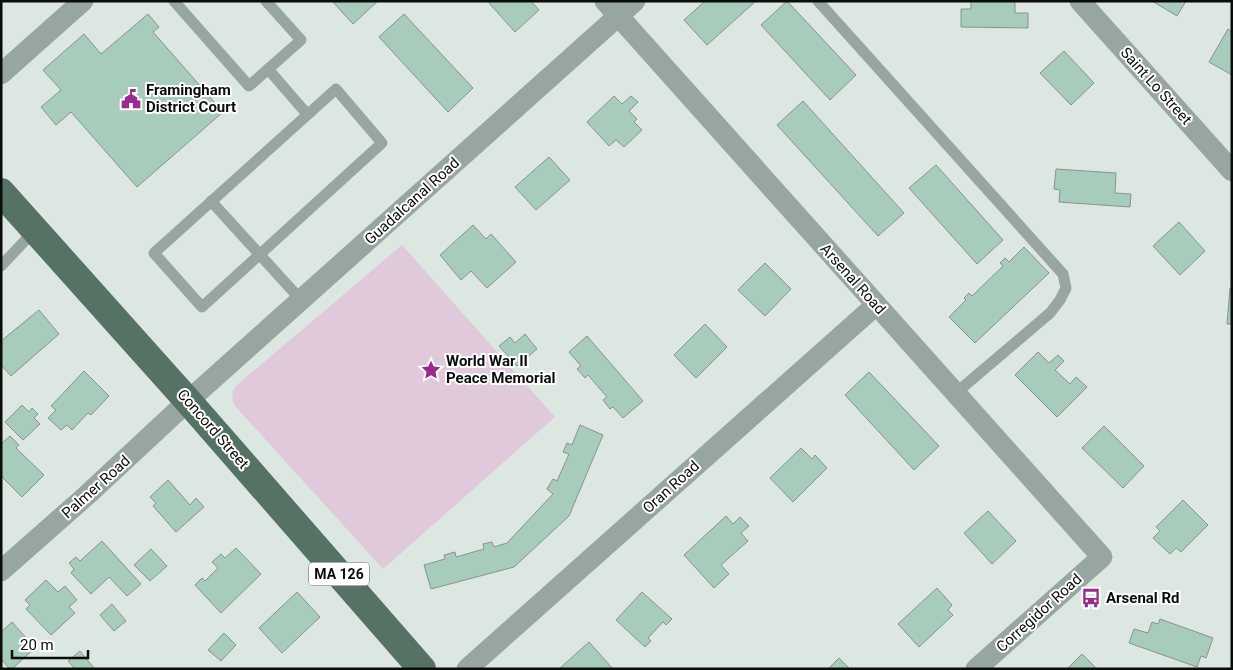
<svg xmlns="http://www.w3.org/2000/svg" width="1233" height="670" viewBox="0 0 1233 670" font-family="Roboto,sans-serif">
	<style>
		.green { fill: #e1c9dc }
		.building { fill: #a8ccbb; stroke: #89938e }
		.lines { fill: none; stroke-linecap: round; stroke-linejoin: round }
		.service { stroke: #97a69e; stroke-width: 11 }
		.minor { stroke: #97a69e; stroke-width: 21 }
		.primary { stroke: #567265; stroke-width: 28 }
		.labels { text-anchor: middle; stroke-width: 4; stroke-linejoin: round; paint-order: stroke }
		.shield { fill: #fff; stroke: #545654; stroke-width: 1 }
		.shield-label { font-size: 14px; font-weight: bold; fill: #0a0d0b }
		.street-label { font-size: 15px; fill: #0a0d0b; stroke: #fff }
		.poi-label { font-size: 15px; font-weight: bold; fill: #0a0d0b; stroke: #fff; text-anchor: start }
	</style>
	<rect width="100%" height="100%" fill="#dde7e2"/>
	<!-- green -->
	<path class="green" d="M402,245L555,417L383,569L235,406C230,398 232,391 238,384Z"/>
	<!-- building -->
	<g class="building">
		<polygon points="332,1 378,1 353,24"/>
		<polygon points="490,1 531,1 539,10 515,32 489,3"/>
		<polygon points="705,1 756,1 707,45 684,20"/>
		<polygon points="787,1 856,75 830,100 761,25"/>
		<polygon points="971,1 1015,1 1015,13 1028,13 1028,28 961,27 961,9 971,9"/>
		<polygon points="1152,1 1186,1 1177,16"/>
		<polygon points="148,14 159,27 153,32 223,112 137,187 71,112 56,125 41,107 61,90 43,70 84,34 101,54"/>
		<polygon points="404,14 473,88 448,112 379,37"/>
		<polygon points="1228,29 1232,32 1232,75 1209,62"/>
		<polygon points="1064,51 1094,83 1071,105 1040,73"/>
		<polygon points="614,96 622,104 631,96 638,102 629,111 637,119 634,122 642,130 624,147 616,140 609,146 587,122"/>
		<polygon points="803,101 904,213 878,236 777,125"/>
		<polygon points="549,157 570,180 536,210 515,187"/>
		<polygon points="936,165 1003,240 977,264 909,188"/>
		<polygon points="1056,169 1116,173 1115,193 1131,194 1130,207 1059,202 1060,190 1054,189"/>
		<polygon points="1179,222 1205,251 1180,275 1153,246"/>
		<polygon points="473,225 486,239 491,234 516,262 487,288 471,271 461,280 440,255"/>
		<polygon points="1024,247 1049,273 975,343 949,317 966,300 964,298 969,293 972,296 1003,266 1000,263 1005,258 1009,262"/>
		<polygon points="765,263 791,289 765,316 738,290"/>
		<polygon points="1230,288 1232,288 1232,324 1227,324"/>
		<polygon points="39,310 59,334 11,376 1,365 1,341"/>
		<polygon points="705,324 727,347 696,378 674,355"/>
		<polygon points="525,334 537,349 517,366 499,346 510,337 515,343"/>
		<polygon points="587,336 643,401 623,418 613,407 610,409 603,400 607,397 588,375 585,378 577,369 581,366 569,352"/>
		<polygon points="1038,352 1049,363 1058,355 1064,361 1055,370 1070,384 1076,377 1087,387 1057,417 1015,375"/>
		<polygon points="84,371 109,396 91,415 88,413 72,430 67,425 61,430 48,418 56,410 51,406"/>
		<polygon points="869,372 939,446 914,470 845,395"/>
		<polygon points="22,405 29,412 32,408 38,414 34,418 40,424 23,440 5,422"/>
		<polygon points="580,425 603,435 569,516 514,567 431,589 424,565 445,559 444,555 455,552 456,557 484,549 483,544 492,542 494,547 507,543 553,494 547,489 553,479 557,481 569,454 563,452 567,443 572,445"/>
		<polygon points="1104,426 1144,466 1123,488 1082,448"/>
		<polygon points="10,436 19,445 16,448 44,475 22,497 1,476 1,444"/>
		<polygon points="801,448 812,459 815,455 827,468 793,502 770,478"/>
		<polygon points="168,480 190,505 196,498 204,507 176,532 153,506 156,503 150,497"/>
		<polygon points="1183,500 1208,525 1181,552 1176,548 1170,554 1153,538 1160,531 1156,527"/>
		<polygon points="988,511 1016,541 992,564 964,533"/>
		<polygon points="726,516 733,524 740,517 749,526 741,533 748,541 721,565 729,574 714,588 684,555"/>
		<polygon points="102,541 141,584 127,596 109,577 91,594 71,573 74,569 69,563 76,557 80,561"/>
		<polygon points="236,548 261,574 221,613 195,585 202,578 205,581 218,568 212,562 221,554 225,558"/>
		<polygon points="151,549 167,566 150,581 134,565"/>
		<polygon points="46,580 58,592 65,586 77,600 69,607 75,613 51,635 26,609 30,605 25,600"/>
		<polygon points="937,588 952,605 948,610 953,615 919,647 898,624"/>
		<polygon points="297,592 320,617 282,653 259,628"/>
		<polygon points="642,592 672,619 666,625 663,622 648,638 651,641 645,647 616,620"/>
		<polygon points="112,604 126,621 114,631 100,615"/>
		<polygon points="1160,619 1213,638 1206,658 1201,656 1197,667 1129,643 1134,629 1148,633 1152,622 1158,624"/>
		<polygon points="12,622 35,648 12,669 10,669 1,659 1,632"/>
		<polygon points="224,633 236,645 221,661 208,650"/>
		<polygon points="589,642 613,669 559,669"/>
		<polygon points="80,651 94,668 94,669 75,669 68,661"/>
		<polygon points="1082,654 1097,669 1067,669"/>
		<polygon points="839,658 850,669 828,669"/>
	</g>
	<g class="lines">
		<!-- service -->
		<g class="service">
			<polyline points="174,1 249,86 301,40 266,1"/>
			<polyline points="818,1 1063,274 1066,288 1060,300 1050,313 956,393"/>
			<polyline points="268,69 307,114"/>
			<polygon points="336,89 382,143 202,307 154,253"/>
			<polyline points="211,201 301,300"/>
			<polyline points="1,266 36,229"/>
		</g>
		<!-- minor -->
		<g class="minor">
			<polyline points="605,1 1102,557 976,669"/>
			<polyline points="1080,1 1232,171"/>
			<polyline points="1,74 83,1"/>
			<polyline points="1,571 87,495 188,401 635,1"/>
			<polyline points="467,669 876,305"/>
		</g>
		<!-- primary -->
		<polyline class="primary" points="1,192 188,401 422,669"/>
	</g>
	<!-- icons -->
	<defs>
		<symbol id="civic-bare" viewBox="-9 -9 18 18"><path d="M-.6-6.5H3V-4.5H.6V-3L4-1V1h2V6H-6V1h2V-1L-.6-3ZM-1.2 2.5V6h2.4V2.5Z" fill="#982b8b" stroke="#fff" stroke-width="2.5" paint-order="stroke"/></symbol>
		<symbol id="sight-bare" viewBox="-9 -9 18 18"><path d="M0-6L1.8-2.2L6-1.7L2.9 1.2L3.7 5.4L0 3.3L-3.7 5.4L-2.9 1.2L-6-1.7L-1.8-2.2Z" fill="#982b8b" stroke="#fff" stroke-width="2.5" paint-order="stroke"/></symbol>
		<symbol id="bus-bare" viewBox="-9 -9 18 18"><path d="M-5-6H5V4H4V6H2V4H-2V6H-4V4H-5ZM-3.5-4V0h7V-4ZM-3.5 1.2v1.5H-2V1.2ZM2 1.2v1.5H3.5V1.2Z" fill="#982b8b" stroke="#fff" stroke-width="2.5" paint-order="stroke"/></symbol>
	</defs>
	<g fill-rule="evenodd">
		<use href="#civic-bare" x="117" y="85" width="28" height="28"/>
		<use href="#sight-bare" x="417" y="356" width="28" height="28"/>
		<use href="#bus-bare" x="1077" y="584" width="28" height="28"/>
	</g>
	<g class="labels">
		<!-- shield labels -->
		<rect class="shield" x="309" y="562.5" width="60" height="23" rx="4"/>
		<g class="shield-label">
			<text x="339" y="579">MA 126</text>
		</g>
		<!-- street labels -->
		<g class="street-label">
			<text transform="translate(1156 86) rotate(48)" y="5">Saint Lo Street</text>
			<text transform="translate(412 201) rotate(-42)" y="5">Guadalcanal Road</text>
			<text transform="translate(853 279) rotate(48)" y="5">Arsenal Road</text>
			<text transform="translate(213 429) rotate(49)" y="5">Concord Street</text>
			<text transform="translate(96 487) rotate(-42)" y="5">Palmer Road</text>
			<text transform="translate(671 487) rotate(-42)" y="5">Oran Road</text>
			<text transform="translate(1039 613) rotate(-42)" y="5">Corregidor Road</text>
		</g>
		<!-- poi labels -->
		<g class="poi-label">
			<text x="146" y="95">Framingham<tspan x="146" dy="17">District Court</tspan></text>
			<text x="446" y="366">World War II<tspan x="446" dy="17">Peace Memorial</tspan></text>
			<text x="1106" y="603">Arsenal Rd</text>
		</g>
	</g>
	<!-- border -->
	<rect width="1233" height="670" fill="none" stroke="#0a0d0b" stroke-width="5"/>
	<!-- scale -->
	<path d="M12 650v8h76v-8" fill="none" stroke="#0a0d0b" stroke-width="2.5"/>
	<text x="20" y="650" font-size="15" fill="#0a0d0b" stroke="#ffffff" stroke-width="4" paint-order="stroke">20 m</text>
</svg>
